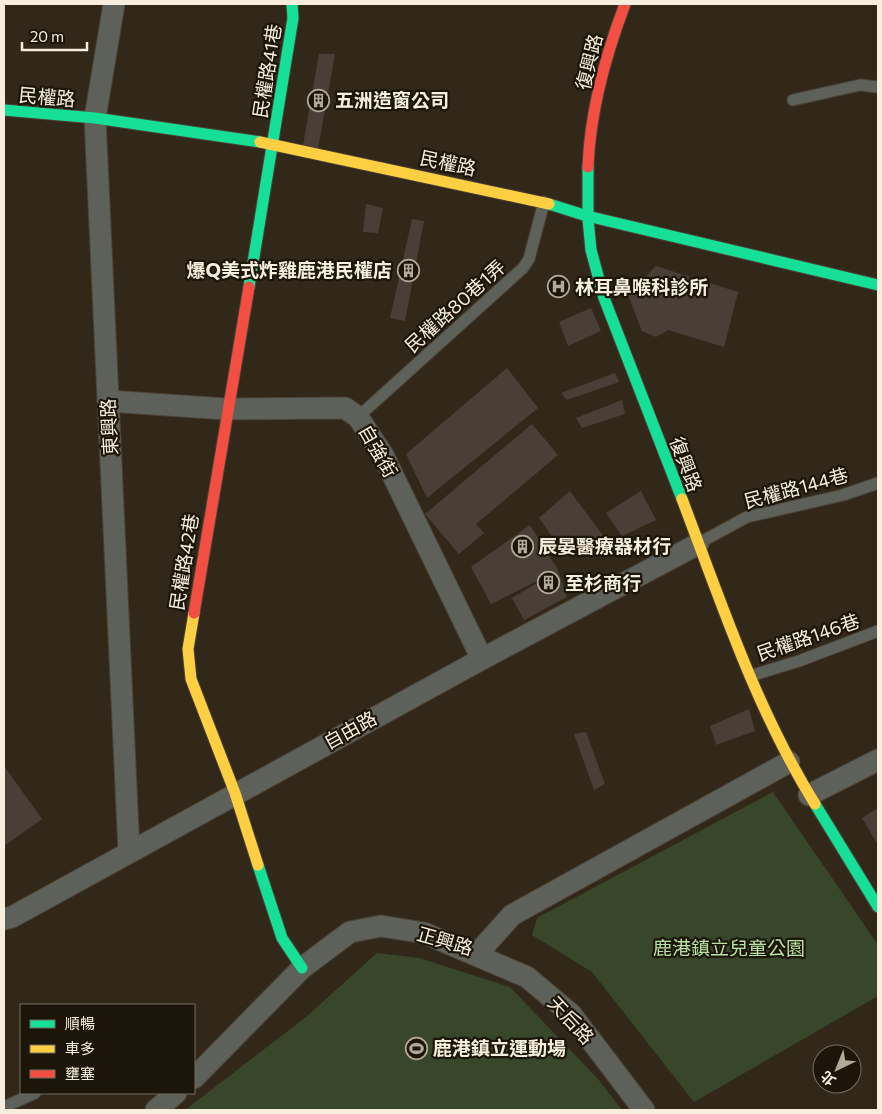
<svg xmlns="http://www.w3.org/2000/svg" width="882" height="1114" viewBox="0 0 882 1114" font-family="Commissioner,'Noto Sans TC',sans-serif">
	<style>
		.green { fill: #38472a }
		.building { fill: #4a3f37 }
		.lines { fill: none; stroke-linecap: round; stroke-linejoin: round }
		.lane-casing { stroke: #4b4336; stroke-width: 13 }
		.street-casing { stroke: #4b4336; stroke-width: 23 }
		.fast-casing { stroke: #4b4336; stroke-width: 13 }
		.slow-casing { stroke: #4b4336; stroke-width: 13 }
		.jam-casing { stroke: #4b4336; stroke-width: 13 }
		.lane { stroke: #5e605a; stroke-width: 11 }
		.street { stroke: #5e605a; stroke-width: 21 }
		.fast { stroke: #16e098; stroke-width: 11 }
		.slow { stroke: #ffcf43; stroke-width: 11 }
		.jam { stroke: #f24e42; stroke-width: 11 }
		.labels { text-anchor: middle; stroke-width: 4.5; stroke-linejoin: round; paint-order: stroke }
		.street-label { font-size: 19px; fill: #f8eedd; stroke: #1c1509 }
		.poi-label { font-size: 19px; font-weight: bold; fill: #f8eedd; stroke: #1c1509; text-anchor: start }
		.park-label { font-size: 19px; fill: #bae1a4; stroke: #1c1509 }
	</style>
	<rect width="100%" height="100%" fill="#312819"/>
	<!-- green -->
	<g class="green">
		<polygon points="773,792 878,945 878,996 694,1102 592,972 532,935 537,918"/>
		<polygon points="377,953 419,958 510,987 598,1079 622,1110 185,1110 306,1017"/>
	</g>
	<!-- building -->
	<g class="building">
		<polygon points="319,54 335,54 318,149 303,145"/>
		<polygon points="366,204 383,208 378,233 363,232"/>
		<polygon points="412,219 424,221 405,321 390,318"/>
		<polygon points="656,266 738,292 724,347 668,330 656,337 642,331 628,295"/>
		<polygon points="591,308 601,331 568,346 559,322"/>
		<polygon points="507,368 538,408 427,498 406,454"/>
		<polygon points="615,373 619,382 567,400 561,393"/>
		<polygon points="622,400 625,414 582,428 576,418"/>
		<polygon points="532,424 558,455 476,524 484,533 459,554 425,514"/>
		<polygon points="570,491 604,537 566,557 539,518"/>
		<polygon points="641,491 656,520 622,536 606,513"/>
		<polygon points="530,525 558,570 567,597 524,620 512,598 555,572 491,604 471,567"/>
		<polygon points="749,709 755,731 716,745 710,726"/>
		<polygon points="586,732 605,784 594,790 574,734"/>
		<polygon points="4,766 42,819 4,846"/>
		<polygon points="878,808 878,845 862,818"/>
	</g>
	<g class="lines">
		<defs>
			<g id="lane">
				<polyline points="793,100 860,85 878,87"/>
				<polyline points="358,417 523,268 529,259 544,202"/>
				<polyline points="699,543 747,517 843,495 878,483"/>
				<polyline points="750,676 799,661 878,631"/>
				<polyline points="4,1107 35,1093"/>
			</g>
			<g id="street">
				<polyline points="114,4 95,118 129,852"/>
				<polyline points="108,401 226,409 345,408 358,417 383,455 482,659"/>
				<polyline points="809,795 878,760"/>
				<polyline points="4,919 12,917 482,659 698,544"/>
				<polyline points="477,954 512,915 789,762"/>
				<polyline points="194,1078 302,968 350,932 381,926 424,933 527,977 571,1014 644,1110"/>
				<polyline points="156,1110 176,1093"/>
			</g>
			<g id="fast">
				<polyline points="4,110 95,118 260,142"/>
				<polyline points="588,167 588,219 591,250 604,298 682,499"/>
				<polyline points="549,204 587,216 878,285"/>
				<polyline points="249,287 293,18 292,4"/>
				<polyline points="815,804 878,907"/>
				<polyline points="258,865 282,938 302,968"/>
			</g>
			<g id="slow">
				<polyline points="260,142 549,204"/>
				<path d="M682,499C721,602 756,709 815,804"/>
				<polyline points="194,613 188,649 191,679 235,793 258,865"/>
			</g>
			<g id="jam">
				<path d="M588,167C590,111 605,57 625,4"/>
				<polyline points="194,613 249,287"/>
			</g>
		</defs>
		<!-- lane casing -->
		<use href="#lane" class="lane-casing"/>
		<!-- street casing -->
		<use href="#street" class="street-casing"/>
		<!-- fast casing -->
		<use href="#fast" class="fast-casing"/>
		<!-- slow casing -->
		<use href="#slow" class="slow-casing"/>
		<!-- jam casing -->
		<use href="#jam" class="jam-casing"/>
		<!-- lane -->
		<use href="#lane" class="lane"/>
		<!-- street -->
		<use href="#street" class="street"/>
		<!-- fast -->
		<use href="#fast" class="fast"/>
		<!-- slow -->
		<use href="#slow" class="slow"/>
		<!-- jam -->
		<use href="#jam" class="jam"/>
	</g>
	<!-- icons -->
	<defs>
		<symbol id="building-ring" viewBox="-11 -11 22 22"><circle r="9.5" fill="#1c1509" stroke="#b2a998" stroke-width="1.5"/><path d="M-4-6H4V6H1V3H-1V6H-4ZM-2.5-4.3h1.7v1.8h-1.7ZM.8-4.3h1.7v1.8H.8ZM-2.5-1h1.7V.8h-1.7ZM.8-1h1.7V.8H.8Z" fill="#b2a998"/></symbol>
		<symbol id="hospital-ring" viewBox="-11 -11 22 22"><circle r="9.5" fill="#1c1509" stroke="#b2a998" stroke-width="1.5"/><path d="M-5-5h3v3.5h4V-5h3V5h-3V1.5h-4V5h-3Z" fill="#b2a998"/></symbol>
		<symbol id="stadium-ring" viewBox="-11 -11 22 22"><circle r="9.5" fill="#1c1509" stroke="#b2a998" stroke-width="1.5"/><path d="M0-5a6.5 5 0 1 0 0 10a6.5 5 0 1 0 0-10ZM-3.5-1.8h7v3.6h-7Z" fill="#b2a998"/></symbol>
	</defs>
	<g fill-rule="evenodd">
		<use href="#building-ring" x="306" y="88" width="25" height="25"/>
		<use href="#building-ring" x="396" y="258" width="25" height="25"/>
		<use href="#hospital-ring" x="546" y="274" width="25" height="25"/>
		<use href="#building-ring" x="510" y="534" width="25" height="25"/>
		<use href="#building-ring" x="536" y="570" width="25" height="25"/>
		<use href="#stadium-ring" x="404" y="1036" width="25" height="25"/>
	</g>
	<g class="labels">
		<!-- street labels -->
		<g class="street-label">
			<text transform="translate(589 62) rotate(-76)" y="7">復興路</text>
			<text transform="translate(267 71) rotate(-81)" y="7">民權路41巷</text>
			<text transform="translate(47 97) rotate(5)" y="7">民權路</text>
			<text transform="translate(448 163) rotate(12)" y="7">民權路</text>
			<text transform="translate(455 306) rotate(-42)" y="7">民權路80巷1弄</text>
			<text transform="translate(109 427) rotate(-93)" y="7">東興路</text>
			<text transform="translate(378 451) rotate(60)" y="7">自強街</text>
			<text transform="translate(686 464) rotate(69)" y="7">復興路</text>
			<text transform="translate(796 488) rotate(-15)" y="7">民權路144巷</text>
			<text transform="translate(184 562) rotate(-81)" y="7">民權路42巷</text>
			<text transform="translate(808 637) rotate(-19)" y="7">民權路146巷</text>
			<text transform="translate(350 730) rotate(-29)" y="7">自由路</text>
			<text transform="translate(445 941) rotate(16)" y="7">正興路</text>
			<text transform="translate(571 1020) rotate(47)" y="7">天后路</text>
		</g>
		<!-- poi labels -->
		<g class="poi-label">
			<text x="335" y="107">五洲造窗公司</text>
			<text x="392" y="277" text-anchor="end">爆Q美式炸雞鹿港民權店</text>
			<text x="575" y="294">林耳鼻喉科診所</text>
			<text x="538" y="553">辰晏醫療器材行</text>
			<text x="565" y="590">至杉商行</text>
			<text x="433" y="1055">鹿港鎮立運動場</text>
		</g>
		<!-- park labels -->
		<g class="park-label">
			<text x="729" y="955">鹿港鎮立兒童公園</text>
		</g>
	</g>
	<!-- border -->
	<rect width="882" height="1114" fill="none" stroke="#f8eedd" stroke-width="10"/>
	<!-- legend -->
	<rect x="20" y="1004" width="175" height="90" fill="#1c1509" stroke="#746c5e"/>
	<rect x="30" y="1020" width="25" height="8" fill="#16e098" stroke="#746c5e"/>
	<text x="65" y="1029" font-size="15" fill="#f8eedd">順暢</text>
	<rect x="30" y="1045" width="25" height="8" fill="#ffcf43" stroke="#746c5e"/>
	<text x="65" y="1054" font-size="15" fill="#f8eedd">車多</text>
	<rect x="30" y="1070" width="25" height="8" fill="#f24e42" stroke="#746c5e"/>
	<text x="65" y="1079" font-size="15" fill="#f8eedd">壅塞</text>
	<!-- north arrow -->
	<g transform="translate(837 1069) rotate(223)"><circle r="24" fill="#1c1509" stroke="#746c5e"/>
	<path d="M0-4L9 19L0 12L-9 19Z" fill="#b2a998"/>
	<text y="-8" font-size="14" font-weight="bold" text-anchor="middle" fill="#f8eedd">北</text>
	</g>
	<!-- scale -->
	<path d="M22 42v8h65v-8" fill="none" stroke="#f8eedd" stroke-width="2.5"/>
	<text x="30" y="42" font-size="15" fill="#f8eedd" stroke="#1c1509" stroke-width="4" paint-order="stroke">20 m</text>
</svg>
